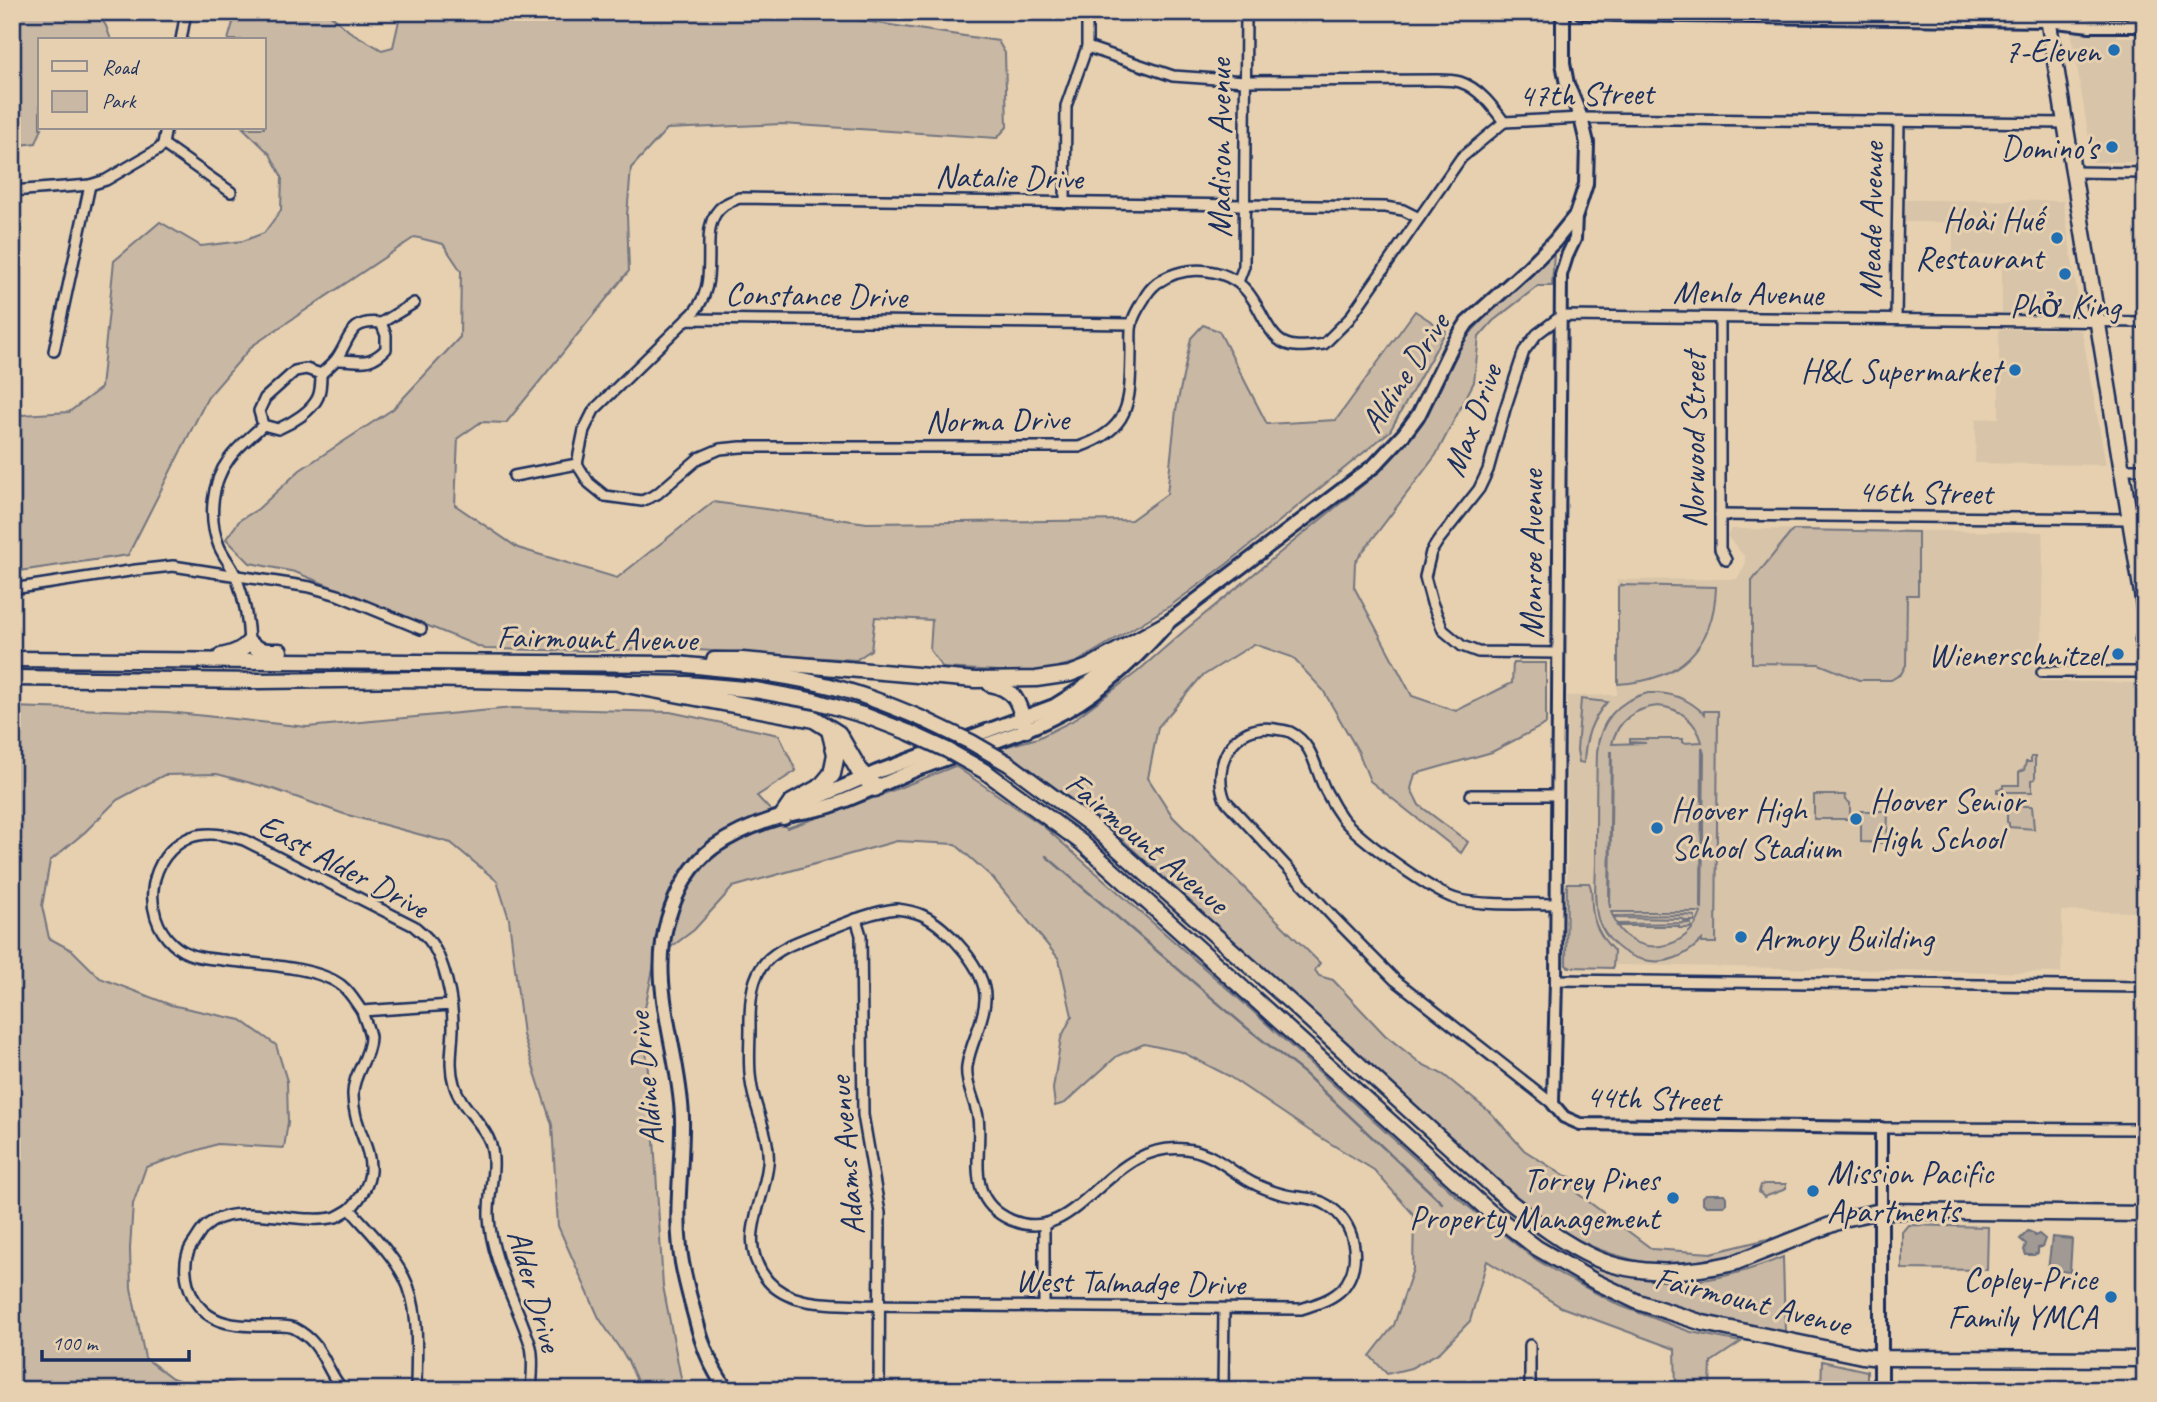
<svg xmlns="http://www.w3.org/2000/svg" width="2157" height="1402" viewBox="0 0 2157 1402" font-family="Caveat,sans-serif">
	<style>
		.built { fill: #d7c4a9 }
		.green { fill: #c9b8a3; stroke: #727480; stroke-width: 2; fill-rule: evenodd }
		.water { fill: #a09994; stroke: #6b6f7e; stroke-width: 2 }
		.lines { fill: none; stroke-linecap: round; stroke-linejoin: round }
		.stream { stroke: #6b6f7e; stroke-width: 2.5 }
		.minor-casing { stroke: #1b2f5e; stroke-width: 14 }
		.tertiary-casing { stroke: #1b2f5e; stroke-width: 16 }
		.secondary-casing { stroke: #1b2f5e; stroke-width: 18 }
		.primary-casing { stroke: #1b2f5e; stroke-width: 19 }
		.motorway-casing { stroke: #1b2f5e; stroke-width: 21 }
		.minor { stroke: #e6d0af; stroke-width: 9 }
		.tertiary { stroke: #e6d0af; stroke-width: 10 }
		.secondary { stroke: #e6d0af; stroke-width: 12 }
		.primary { stroke: #e6d0af; stroke-width: 14 }
		.motorway { stroke: #e6d0af; stroke-width: 16 }
		.primary-bridge-casing { stroke: #1b2f5e; stroke-width: 19; stroke-linecap: butt }
		.primary-bridge { stroke: #e6d0af; stroke-width: 14 }
		.poi-dot { fill: #1f6fb2; stroke: #e6d0af; stroke-width: 2.5 }
		.labels { text-anchor: middle; stroke-width: 6; stroke-linejoin: round; paint-order: stroke }
		.poi-label { font-size: 33px; fill: #1b2f5e; stroke: #e6d0af; text-anchor: end }
		.street-label { font-size: 33px; fill: #1b2f5e; stroke: #e6d0af }
	</style>
	<rect width="100%" height="100%" fill="#e6d0af"/>
	<filter id="ink" filterUnits="userSpaceOnUse"><feTurbulence type="fractalNoise" baseFrequency=".0143" numOctaves="2"/><feDisplacementMap in="SourceGraphic" scale="14" xChannelSelector="R" yChannelSelector="G"/><feConvolveMatrix kernelMatrix="1 2 1 2 8 2 1 2 1" color-interpolation-filters="sRGB"/></filter>
	<g filter="url(#ink)">
		<!-- built -->
		<g class="built">
			<polygon points="2068,12 2116,12 2117,37 2135,37 2135,93 2142,121 2141,162 2093,162"/>
			<polygon points="1904,200 2063,201 2080,313 2002,313 2002,256 2006,255 1953,255 1953,222 1903,222"/>
			<polygon points="1999,329 2079,330 2082,332 2106,465 1975,463 1976,419 1999,418"/>
			<polygon points="1732,529 2043,532 2041,681 2137,683 2145,726 2145,912 2062,911 2061,973 1567,964 1567,696 1617,695 1617,580 1737,579 1745,565 1745,557 1727,536"/>
		</g>
		<!-- green -->
		<g class="green">
			<polygon points="12,12 97,12 106,26 111,40 40,40 40,128 42,128 36,143 12,146"/>
			<polygon points="236,12 327,12 349,31 382,50 393,47 401,12 825,12 830,16 998,41 1005,53 1007,127 997,138 782,124 667,129 631,168 627,215 629,271 506,423 481,422 458,438 455,505 518,548 617,578 713,502 867,523 1131,520 1167,494 1176,410 1191,338 1203,325 1219,331 1267,424 1336,420 1415,311 1446,331 1390,431 1227,564 1170,606 1077,662 1035,673 943,668 930,650 932,620 875,617 871,650 856,660 665,648 596,651 485,649 295,572 250,563 226,539 240,520 258,509 300,470 393,409 460,337 461,271 443,244 415,237 252,346 208,397 128,555 12,572 12,403 22,415 69,412 101,388 114,261 160,222 201,246 243,241 264,233 281,210 282,177 270,154 243,128 264,128 264,40 228,40"/>
			<path d="M1554,252L1552,286H1538L1493,321L1479,337L1474,382L1436,455L1355,562L1354,587L1412,696L1456,711L1512,683L1513,663H1546V724L1492,752L1415,774L1411,789L1419,805L1468,842L1461,853L1370,781L1358,751L1323,690L1292,657L1254,644L1201,677L1158,727L1148,778L1173,817L1320,963L1315,970L1319,976L1333,980L1385,1035L1420,1063L1444,1075L1492,1114L1524,1150L1563,1175L1577,1179L1574,1189L1577,1193L1652,1249L1711,1253L1772,1238L1774,1241C1751,1249 1730,1257 1706,1262C1657,1271 1603,1256 1561,1230C1543,1218 1526,1204 1508,1191L1103,822L1000,748L1038,738L1072,721L1137,672L1184,631L1380,471L1418,427L1465,339L1492,309Z"/>
			<polygon points="1793,530 1918,532 1918,595 1907,595 1906,665 1901,674 1891,680 1859,680 1819,664 1752,663 1752,581"/>
			<path d="M1621,585L1716,587C1714,648 1679,681 1618,684V587Z"/>
			<path d="M1648,693C1671,692 1688,698 1704,714V711H1718L1716,943H1702V940C1686,956 1666,965 1644,960C1622,955 1605,939 1598,919C1593,900 1596,879 1596,860C1596,824 1596,789 1597,753C1599,722 1618,700 1648,693ZM1658,706C1680,708 1696,721 1702,742L1683,743V739H1630V742L1646,743L1612,744C1617,721 1635,708 1658,706ZM1702,747L1704,754L1702,908L1701,907ZM1611,752H1612L1610,908L1609,900ZM1611,912H1700L1701,913C1688,950 1640,959 1617,926H1679V928H1691V923L1617,924V925Z"/>
			<path d="M1581,699L1607,702C1591,720 1585,738 1584,763L1579,762L1577,750Z"/>
			<polygon points="12,707 168,712 307,727 513,708 670,712 779,735 796,771 757,796 787,828 868,800 955,766 1042,825 1246,1005 1464,1203 1532,1257 1565,1277 1621,1306 1691,1332 1741,1342 1711,1362 1710,1390 1676,1390 1675,1349 1561,1307 1487,1261 1470,1321 1440,1352 1411,1368 1387,1374 1370,1356 1394,1325 1413,1269 1414,1215 1374,1170 1310,1131 1227,1075 1182,1052 1144,1044 1117,1056 1065,1103 1055,1106 1053,1089 1061,1038 1072,1016 1059,959 993,878 955,844 897,841 733,887 694,930 655,959 643,1018 653,1123 663,1286 681,1378 681,1390 641,1390 628,1361 599,1318 558,1226 552,1125 523,1035 509,919 497,881 451,843 344,814 273,789 217,774 164,775 117,800 85,832 50,861 42,906 49,938 73,951 100,978 171,1005 241,1020 276,1045 287,1081 288,1122 284,1148 217,1144 146,1167 133,1204 130,1248 131,1288 145,1358 172,1378 199,1387 227,1382 257,1390 12,1390"/>
			<polygon points="2031,757 2035,757 2035,779 2032,780 2032,792 1997,792 1997,789 2003,788 2003,785 2019,785 2019,772 2024,770 2026,762 2031,762"/>
			<polygon points="1814,795 1845,795 1846,800 1850,803 1850,819 1814,819"/>
			<polygon points="2010,806 2032,806 2034,829 2009,827 2009,823 2007,822 2007,808"/>
			<polygon points="1861,811 1888,811 1887,843 1861,842"/>
			<path d="M1567,883H1589C1593,890 1591,897 1592,906C1593,924 1601,938 1614,951L1613,968L1569,967L1566,965Z"/>
			<polygon points="1684,915 1695,916 1695,921 1684,921 1683,919 1614,918 1614,916"/>
			<polygon points="1764,1184 1786,1184 1786,1189 1764,1197 1759,1192 1761,1185"/>
			<polygon points="1908,1225 1988,1227 1987,1270 1902,1269 1902,1232"/>
			<path d="M1783,1257L1785,1333C1745,1325 1706,1318 1668,1305C1640,1295 1613,1282 1587,1270L1589,1265C1661,1290 1713,1286 1783,1257Z"/>
			<polygon points="1822,1361 1867,1371 1867,1390 1821,1390"/>
		</g>
		<!-- water -->
		<g class="water">
			<polygon points="1706,1194 1724,1194 1726,1197 1726,1204 1724,1206 1706,1206 1703,1203 1703,1197"/>
			<polygon points="2028,1231 2033,1233 2035,1236 2039,1234 2045,1239 2042,1247 2038,1248 2038,1253 2034,1255 2026,1255 2024,1250 2026,1244 2020,1239"/>
			<polygon points="2052,1237 2072,1239 2070,1272 2048,1270"/>
		</g>
		<g class="lines">
			<!-- stream -->
			<polyline class="stream" points="1046,856 1247,1028 1304,1073 1442,1203"/>
			<defs>
				<g id="minor">
					<polyline points="181,40 186,12"/>
					<path d="M1087,47L1173,76L1245,81L1437,80C1444,80 1453,80 1460,82C1479,88 1493,107 1504,122"/>
					<polyline points="1504,122 1581,118 2065,123"/>
					<polyline points="163,144 231,192"/>
					<polyline points="2073,172 2145,173"/>
					<polyline points="12,191 90,185 106,180 159,149 163,144 166,128"/>
					<polyline points="1065,203 1066,106 1087,47 1087,12"/>
					<polyline points="1238,282 1244,266 1246,12"/>
					<polyline points="1720,318 1720,549 1726,560"/>
					<path d="M687,319C729,284 691,228 724,205C728,202 735,200 739,198L1385,207L1403,210L1419,218"/>
					<polyline points="1896,319 1899,122"/>
					<polyline points="381,323 414,303"/>
					<polyline points="54,351 90,185"/>
					<path d="M306,369L321,374C321,381 321,390 318,397C312,411 292,423 278,429L263,425L259,411L265,398L295,371Z"/>
					<path d="M321,374C326,369 333,364 337,358C351,338 349,319 381,323L386,335V349C367,368 359,359 336,360"/>
					<path d="M577,464L589,483L605,496L642,501L657,494L699,458L720,449L741,447H1079C1133,429 1130,399 1131,350C1131,341 1130,331 1132,323C1134,314 1139,307 1144,299C1147,293 1152,287 1157,283C1187,262 1232,267 1252,298C1261,311 1266,328 1278,339C1290,350 1309,346 1324,344L1349,319L1461,158L1504,122"/>
					<polyline points="577,464 584,430 594,410 687,319 1132,324"/>
					<polyline points="2121,469 2145,469"/>
					<polyline points="514,476 577,464"/>
					<polyline points="1720,515 2130,519"/>
					<polyline points="12,589 136,570 173,566 310,587 338,595 421,629"/>
					<path d="M249,642C248,618 245,601 237,579C233,567 224,558 219,546C208,519 211,483 229,459C238,446 252,436 263,425"/>
					<polyline points="1558,653 1478,652 1462,646 1443,630 1432,603 1425,577 1431,552 1438,541 1479,489 1488,470 1505,409 1524,351 1537,334 1561,316 2145,322"/>
					<polyline points="2042,672 2145,672"/>
					<polyline points="1471,795 1557,795"/>
					<path d="M896,909C905,910 913,911 922,915C947,926 987,970 985,1000C984,1023 970,1043 967,1066C965,1084 975,1100 978,1117C983,1154 963,1199 1011,1220C1081,1250 1107,1134 1192,1150C1218,1155 1234,1175 1257,1185C1266,1189 1276,1193 1286,1195C1300,1198 1315,1197 1327,1205C1355,1221 1364,1263 1343,1288C1332,1300 1316,1304 1301,1309L863,1305C832,1303 791,1307 768,1281C735,1241 764,1206 768,1164C771,1136 754,1109 751,1082C748,1064 750,1046 750,1028C749,961 766,953 825,931C848,922 871,912 896,909Z"/>
					<polyline points="856,919 861,935 863,1115 880,1213 879,1390"/>
					<polyline points="1556,980 2145,987"/>
					<path d="M451,1005L362,1011C356,1003 350,992 342,986C318,966 254,964 223,960C204,958 187,957 173,944C140,914 148,854 191,837C208,831 228,835 244,840L414,926C418,930 425,935 429,940C445,960 453,1001 453,1026C453,1046 448,1064 454,1084C460,1107 482,1121 490,1142C498,1166 488,1192 489,1216C491,1262 518,1304 531,1347C534,1360 532,1377 531,1390"/>
					<path d="M362,1011C364,1019 369,1029 370,1037C370,1057 353,1074 353,1093C352,1140 394,1164 350,1209C368,1230 391,1252 404,1277C421,1309 416,1355 416,1390"/>
					<path d="M1553,1104L1395,980L1334,918L1225,800C1211,765 1233,722 1275,729C1279,730 1286,730 1290,732C1316,745 1315,774 1328,795C1332,803 1337,811 1342,818C1358,838 1435,895 1460,900C1491,906 1525,903 1557,904"/>
					<polyline points="1881,1128 2145,1129"/>
					<polyline points="1044,1307 1044,1226"/>
					<polyline points="1530,1345 1530,1390"/>
					<path d="M343,1390C323,1367 325,1344 294,1328C288,1325 280,1326 273,1326C243,1326 209,1328 193,1297C185,1281 182,1260 192,1245C196,1240 200,1232 204,1228C234,1198 298,1227 336,1217C340,1215 345,1212 350,1209"/>
					<polyline points="1223,1390 1224,1309"/>
				</g>
				<polyline id="tertiary" points="1576,215 1575,239 1567,256 1561,275 1556,980 1553,1104 1564,1117 1580,1124 1881,1128 1881,1211"/>
				<g id="secondary">
					<polyline points="1581,12 1616,14 2048,20 2090,25 2145,25"/>
					<polyline points="1159,629 1375,465 1404,434 1419,414 1451,348 1467,323 1527,269 1555,241 1576,215 1586,184 1587,143 1581,118 1567,84 1563,63 1563,12"/>
					<polyline points="808,802 877,772 1054,706 1081,689 1133,648"/>
					<polyline points="1881,1211 1881,1390"/>
					<path d="M727,1390C710,1367 702,1344 695,1316C689,1294 682,1271 680,1248C675,1204 683,1161 682,1118C680,1051 648,986 668,919C676,892 691,864 714,847C734,833 759,823 783,816C798,812 815,811 830,806C861,795 890,780 920,768C964,751 1010,739 1052,718C1096,697 1133,662 1165,626"/>
				</g>
				<g id="primary">
					<polyline points="2047,12 2145,612"/>
					<polyline points="2145,633 2143,640 2145,652"/>
					<path d="M221,656C232,654 241,651 249,642C258,652 267,651 280,651"/>
					<path d="M12,659L677,664C723,669 771,672 817,683C855,691 890,705 925,720"/>
					<polyline points="714,660 742,660 975,680 1036,679 1070,674 1088,667 1167,623"/>
					<polyline points="12,678 259,681 416,679 687,684 755,690 815,701 866,716 910,733"/>
					<path d="M990,684C1018,690 1019,705 1026,730"/>
					<path d="M1009,764L1091,825L1288,1000L1510,1202C1537,1223 1564,1244 1595,1258C1637,1277 1691,1273 1734,1263L1848,1218L1881,1211L2145,1214"/>
					<polyline points="986,772 1081,842 1489,1211 1537,1248 1594,1281 1638,1302 1703,1323 1862,1356 1881,1358 2145,1359"/>
				</g>
				<g id="motorway">
					<polyline points="621,683 814,719 838,734 860,772 875,788"/>
					<polyline points="783,816 792,803 821,787 832,774 836,754 830,730"/>
				</g>
			</defs>
			<!-- minor casing -->
			<use href="#minor" class="minor-casing"/>
			<!-- tertiary casing -->
			<use href="#tertiary" class="tertiary-casing"/>
			<!-- secondary casing -->
			<use href="#secondary" class="secondary-casing"/>
			<!-- primary casing -->
			<use href="#primary" class="primary-casing"/>
			<!-- motorway casing -->
			<use href="#motorway" class="motorway-casing"/>
			<!-- minor -->
			<use href="#minor" class="minor"/>
			<!-- tertiary -->
			<use href="#tertiary" class="tertiary"/>
			<!-- secondary -->
			<use href="#secondary" class="secondary"/>
			<!-- primary -->
			<use href="#primary" class="primary"/>
			<!-- motorway -->
			<use href="#motorway" class="motorway"/>
			<defs>
				<g id="primary-bridge">
					<polyline points="925,720 971,742 1009,764"/>
					<polyline points="910,733 947,750 986,772"/>
				</g>
			</defs>
			<!-- primary-bridge casing -->
			<use href="#primary-bridge" class="primary-bridge-casing"/>
			<!-- primary-bridge -->
			<use href="#primary-bridge" class="primary-bridge"/>
		</g>
	</g>
	<!-- markers -->
	<g class="poi-dot">
		<circle cx="2114" cy="50" r="7"/>
		<circle cx="2112" cy="147" r="7"/>
		<circle cx="2057" cy="238" r="7"/>
		<circle cx="2065" cy="274" r="7"/>
		<circle cx="2015" cy="370" r="7"/>
		<circle cx="2118" cy="654" r="7"/>
		<circle cx="1856" cy="819" r="7"/>
		<circle cx="1657" cy="828" r="7"/>
		<circle cx="1741" cy="937" r="7"/>
		<circle cx="1813" cy="1191" r="7"/>
		<circle cx="1673" cy="1198" r="7"/>
		<circle cx="2111" cy="1297" r="7"/>
	</g>
	<g class="labels">
		<!-- poi labels -->
		<g class="poi-label">
			<text x="2100" y="62">7-Eleven</text>
			<text x="2098" y="159">Domino's</text>
			<text x="2043" y="231">Hoài Huế<tspan x="2043" dy="38">Restaurant</tspan></text>
			<text x="2065" y="317" text-anchor="middle">Phở King</text>
			<text x="2001" y="382">H&amp;L Supermarket</text>
			<text x="2104" y="666">Wienerschnitzel</text>
			<text x="1870" y="812" text-anchor="start">Hoover Senior<tspan x="1870" dy="38">High School</tspan></text>
			<text x="1671" y="821" text-anchor="start">Hoover High<tspan x="1671" dy="38">School Stadium</tspan></text>
			<text x="1755" y="949" text-anchor="start">Armory Building</text>
			<text x="1827" y="1184" text-anchor="start">Mission Pacific<tspan x="1827" dy="38">Apartments</tspan></text>
			<text x="1659" y="1191">Torrey Pines<tspan x="1659" dy="38">Property Management</tspan></text>
			<text x="2097" y="1290">Copley-Price<tspan x="2097" dy="38">Family YMCA</tspan></text>
		</g>
		<!-- street labels -->
		<g class="street-label">
			<text transform="translate(1586 93) rotate(-1)" y="12">47th Street</text>
			<text transform="translate(1219 148) rotate(-90)" y="12">Madison Avenue</text>
			<text transform="translate(1009 176) rotate(1)" y="12">Natalie Drive</text>
			<text transform="translate(1870 220) rotate(-89)" y="12">Meade Avenue</text>
			<text transform="translate(1748 292) rotate(1)" y="12">Menlo Avenue</text>
			<text transform="translate(816 294) rotate(1)" y="12">Constance Drive</text>
			<text transform="translate(1404 372) rotate(-57)" y="12">Aldine Drive</text>
			<text transform="translate(997 419) rotate(-1)" y="12">Norma Drive</text>
			<text transform="translate(1471 420) rotate(-70)" y="12">Max Drive</text>
			<text transform="translate(1693 440) rotate(-90)" y="12">Norwood Street</text>
			<text transform="translate(1925 491) rotate(1)" y="12">46th Street</text>
			<text transform="translate(1531 554) rotate(-90)" y="12">Monroe Avenue</text>
			<text transform="translate(597 637) rotate(1)" y="12">Fairmount Avenue</text>
			<text transform="translate(1148 842) rotate(40)" y="12">Fairmount Avenue</text>
			<text transform="translate(344 865) rotate(28)" y="12">East Alder Drive</text>
			<text transform="translate(644 1079) rotate(-96)" y="12">Aldine Drive</text>
			<text transform="translate(1653 1097) rotate(2)" y="12">44th Street</text>
			<text transform="translate(845 1156) rotate(-95)" y="12">Adams Avenue</text>
			<text transform="translate(1130 1281) rotate(1)" y="12">West Talmadge Drive</text>
			<text transform="translate(536 1290) rotate(74)" y="12">Alder Drive</text>
			<text transform="translate(1753 1300) rotate(14)" y="12">Fairmount Avenue</text>
		</g>
	</g>
	<!-- margin -->
	<rect width="2157" height="1402" fill="none" stroke="#e6d0af" stroke-width="42"/>
	<rect x="21" y="21" width="2115" height="1360" fill="none" stroke="#1b2f5e" stroke-width="2.5" filter="url(#ink)"/>
	<!-- legend -->
	<rect x="38" y="38" width="228" height="91" fill="#e6d0af" stroke="#95908f" stroke-width="2"/>
	<rect x="52" y="61" width="35" height="10" fill="#e6d0af" stroke="#95908f" stroke-width="2"/>
	<text x="102" y="74" font-size="21" fill="#1b2f5e">Road</text>
	<rect x="52" y="91" width="35" height="21" fill="#c9b8a3" stroke="#95908f" stroke-width="2"/>
	<text x="102" y="108" font-size="21" fill="#1b2f5e">Park</text>
	<!-- scale -->
	<path d="M42 1350v10h147v-10" fill="none" stroke="#1b2f5e" stroke-width="3.5"/>
	<text x="52" y="1350" font-size="21" fill="#1b2f5e" stroke="#e6d0af" stroke-width="5" paint-order="stroke">100 m</text>
</svg>
